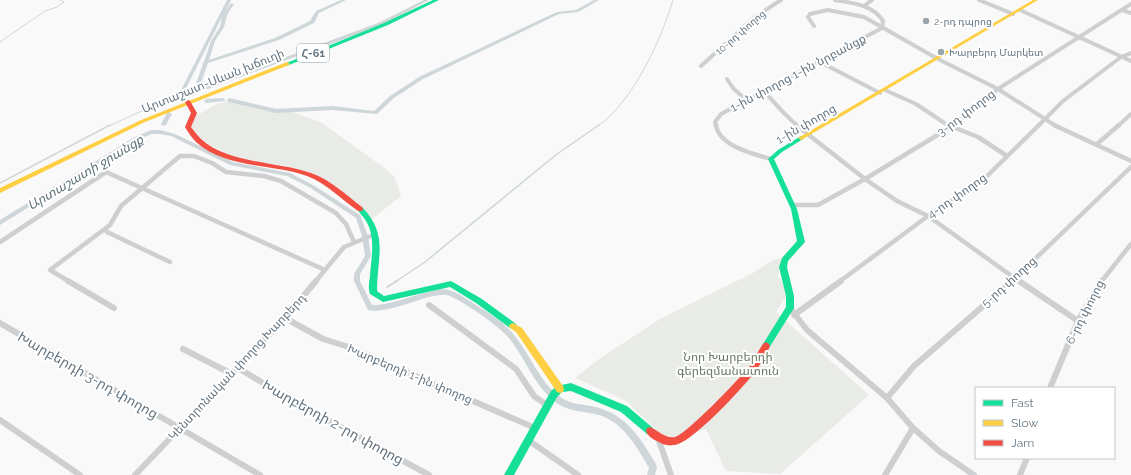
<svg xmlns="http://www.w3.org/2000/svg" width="1131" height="475" viewBox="0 0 1131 475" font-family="Raleway,'Noto Sans Armenian',sans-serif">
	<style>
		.green { fill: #e8ebe6 }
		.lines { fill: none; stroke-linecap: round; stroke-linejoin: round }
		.stream-far2 { stroke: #ced6d9; stroke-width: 1 }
		.stream-far1 { stroke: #ced6d9; stroke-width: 1.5 }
		.stream { stroke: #ced6d9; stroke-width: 2 }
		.canal { fill: #ced6d9; fill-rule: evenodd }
		.street-far2 { stroke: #cecfd0; stroke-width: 4 }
		.street-far1 { stroke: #cecfd0; stroke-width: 4.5 }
		.street { stroke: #cecfd0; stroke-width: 6 }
		.fast { fill: #16e098; fill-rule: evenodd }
		.slow { fill: #ffcf43; fill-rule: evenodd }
		.jam { fill: #f24e42; fill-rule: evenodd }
		.poi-dot { fill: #99a4ac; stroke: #fff; stroke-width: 1.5 }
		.labels { text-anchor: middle; stroke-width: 4; stroke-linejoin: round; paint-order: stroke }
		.far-poi-label { font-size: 10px; fill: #657683; stroke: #fff; text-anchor: start }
		.far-street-label { font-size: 10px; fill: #657683; stroke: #fff }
		.shield { fill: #fff; stroke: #939fa8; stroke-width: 1 }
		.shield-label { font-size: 11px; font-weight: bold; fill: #657683 }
		.street-label { font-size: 12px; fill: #657683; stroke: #fff }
		.park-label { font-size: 12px; fill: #687a64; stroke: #fff }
		.water-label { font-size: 13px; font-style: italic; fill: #60757c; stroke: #fff }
		.near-street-label { font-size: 14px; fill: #657683; stroke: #fff }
	</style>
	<rect width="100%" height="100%" fill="#f9f9f9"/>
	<!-- green -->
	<g class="green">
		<polygon points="230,100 293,112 322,123 386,169 395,178 401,196 372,219 319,179 283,165 245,163 208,144 189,129 194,117 215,105"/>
		<polygon points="782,258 778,276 788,293 776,312 869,395 780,474 726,471 706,429 668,441 626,401 575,378 599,359 660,319 753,273 773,260"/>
	</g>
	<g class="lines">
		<!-- stream-far2 -->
		<g class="stream-far2">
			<polyline points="0,42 45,11 57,7 64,2 60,0"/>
			<polyline points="109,126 172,97"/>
			<path d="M598,126C634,100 660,42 673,0"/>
		</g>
		<!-- stream-far1 -->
		<g class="stream-far1">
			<polyline points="0,183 110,125"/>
			<polyline points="395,282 425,262 557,154 599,125"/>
		</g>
		<!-- stream -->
		<polyline class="stream" points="387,287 397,281"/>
		<!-- canal -->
		<g class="canal">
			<polygon points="227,0 231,0 226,11 231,3 234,4 227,15 224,27 215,41 209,60 275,38 310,21 316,11 341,0 346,0 319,13 314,23 279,40 208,63 199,88 205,87 378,23 424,0 429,0 382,25 208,89 198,91 193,96 189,96 189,94 194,89 203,64 202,63 204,62 211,41 220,27 222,17 180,100 180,101 176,101 176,100"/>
			<polygon points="594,0 599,0 578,12 559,14 423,79 394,98 377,114 332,110 276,113 229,102 227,100 229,98 276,109 332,106 374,111 390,96 419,77 557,12 576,10"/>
			<polygon points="223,98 225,100 225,101 206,103 204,101 206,99"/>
			<polygon points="169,112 172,114 166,125 164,126 162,125 161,124 167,113"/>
			<path d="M151,130H160L175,134L233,162L290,173L313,185L360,215L368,236L371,256L360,274V281L372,305C390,305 408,297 425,293C433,291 441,288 449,290C459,293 468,300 476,305C490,314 504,322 514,335C530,354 539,381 559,396C570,405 583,404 596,407C627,415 641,439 656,464L657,467L655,475H647L649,468C636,445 622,420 595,414C580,411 565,411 553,400C533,383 525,358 509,338C499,327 486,318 474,310C466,305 456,298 447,295C442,294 435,296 429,297C414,301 382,314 368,310L354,281V274L365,256L362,236L356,218L309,187L287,176L230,165L171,136L160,134H152L139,139L0,225V220L135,137Z"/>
		</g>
		<!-- street-far2 -->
		<g class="street-far2">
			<path d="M835,0C852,3 874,5 883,21L882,28"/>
			<polyline points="979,0 1013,14"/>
			<polyline points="864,6 872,0"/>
			<polyline points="1020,10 1131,61"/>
			<polyline points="1122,10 1131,13"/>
			<polyline points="814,26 808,17 810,14 828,10 864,17 938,59 998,89 1056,126"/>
			<polyline points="818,61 880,93"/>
			<polyline points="701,66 755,17 781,0"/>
			<polyline points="727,79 733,88 746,100"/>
			<polyline points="885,90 916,104 949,126"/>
			<path d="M764,91C775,103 785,116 798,126"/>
			<polyline points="716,126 715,122 721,114 882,28"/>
			<polyline points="953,126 998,89 1131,4"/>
			<polyline points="1038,126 1063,101 1121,57 1131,53"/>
			<polyline points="1118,126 1131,114"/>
		</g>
		<!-- street-far1 -->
		<g class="street-far1">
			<path d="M716,125C719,146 753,154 771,159"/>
			<polyline points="796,125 865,179 897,201 928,216 1020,282"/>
			<polyline points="948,125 978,137 1007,156"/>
			<polyline points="1054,125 1131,161"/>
			<polyline points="1097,144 1119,125"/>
			<polyline points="793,205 818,205 865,179 954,125"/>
			<polyline points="105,229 107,232 170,262"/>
			<polyline points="0,242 106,172 325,270"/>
			<polyline points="70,282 50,270 110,225 121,206 180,156 194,156 212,163 226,172 264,176 281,181 336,213 346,224 354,242"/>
			<polyline points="315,282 344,247 373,235"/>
			<polyline points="839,282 928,216 982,181 1039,125"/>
			<polyline points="1011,282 1131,167"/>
			<polyline points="1101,282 1131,244"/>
		</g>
		<!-- street -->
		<g class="street">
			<polyline points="68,281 114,308"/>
			<polyline points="1019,281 1078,321"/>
			<polyline points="429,305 516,369 534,396 548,406"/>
			<polyline points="790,308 807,330 887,398 913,428 939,451 974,475"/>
			<polyline points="794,315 841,281"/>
			<polyline points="285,318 323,339 349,347 535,428"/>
			<polyline points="0,323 260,475"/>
			<polyline points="183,349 232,374"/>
			<polyline points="238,368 298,404 429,475"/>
			<polyline points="1050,388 1078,321 1101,281"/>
			<polyline points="887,398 914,366 1012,281"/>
			<polyline points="0,420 80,475"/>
			<polyline points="658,438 671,475"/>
			<polyline points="528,440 578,475"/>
			<polyline points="135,475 285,318 316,281"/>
			<polyline points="885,475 913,428"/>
			<polyline points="1020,475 1027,458"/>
		</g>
		<!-- fast -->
		<g class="fast">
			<polygon points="433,0 439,0 388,25 289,65 287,66 284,64 384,23"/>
			<polygon points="801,136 804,138 803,139 782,152 774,159 797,209 805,242 788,261 787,267 794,296 794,308 769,348 766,350 763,348 762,346 763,344 786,307 786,296 779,267 782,258 797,241 791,209 768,159 778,150"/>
			<path d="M358,207H362C389,235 377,257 377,291L384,296L451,281L482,299L516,324L517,326L516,328L513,329L510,328L476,303L450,287L383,302L370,294C368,289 369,282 370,276C371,260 375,242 369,227C366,219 361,215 357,209Z"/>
			<polygon points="571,383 627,406 653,428 654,431 653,434 650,435 647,434 621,412 571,391 562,392 557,397 514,475 504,475 551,391 557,386"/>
		</g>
		<!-- slow -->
		<g class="slow">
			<polygon points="1033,0 1038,0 803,139 801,140 798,138"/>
			<polygon points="287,62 290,64 289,65 145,122 0,193 0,188 141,120"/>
			<polygon points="513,323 522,328 563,386 564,389 563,392 560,393 557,392 516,332 510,328 509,326 510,324"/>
		</g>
		<!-- jam -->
		<g class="jam">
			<path d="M188,100L190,101L197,113L191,127C194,131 197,135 201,139C228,164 277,161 311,173C331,180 346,195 362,207L363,209L362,211H358C341,199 326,183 307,176C273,164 224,168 196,142C192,138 188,132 185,127L191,113L185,102Z"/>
			<path d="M766,342L769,344L770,346C766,355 760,365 754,373C742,389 695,439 678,444C670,447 663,445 657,441C652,439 648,436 646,431L647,428L650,427C658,430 665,439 675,437C688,433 738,380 749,367C754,360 758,351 763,344Z"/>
		</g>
	</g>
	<!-- markers -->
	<g class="poi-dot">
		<circle cx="926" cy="21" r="4"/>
		<circle cx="941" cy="52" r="4"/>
	</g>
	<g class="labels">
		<!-- far-poi labels -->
		<g class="far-poi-label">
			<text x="934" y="25">2-րդ դպրոց</text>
			<text x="949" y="56">Խարբերդ Մարկետ</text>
		</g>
		<!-- far-street labels -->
		<g class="far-street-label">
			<text transform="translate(740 32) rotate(-41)" y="4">10-րդ փողոց</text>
		</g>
		<!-- shield labels -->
		<rect class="shield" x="297" y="44" width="32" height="18" rx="3"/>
		<g class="shield-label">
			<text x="313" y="57">Հ-61</text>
		</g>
		<!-- street labels -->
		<g class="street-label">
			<text transform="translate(798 73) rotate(-28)" y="4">1-ին փողոց 1-ին նրբանցք</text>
			<text transform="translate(213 81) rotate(-22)" y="4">Արտաշատ-Սևան խճուղի</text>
			<text transform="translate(966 113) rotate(-37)" y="4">3-րդ փողոց</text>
			<text transform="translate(806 124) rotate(-30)" y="4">1-ին փողոց</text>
			<text transform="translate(957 196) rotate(-35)" y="4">4-րդ փողոց</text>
			<text transform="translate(1009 282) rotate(-42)" y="4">5-րդ փողոց</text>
			<text transform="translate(1085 312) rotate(-63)" y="4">6-րդ փողոց</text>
			<text transform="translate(237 367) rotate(-47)" y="4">Կենտրոնական փողոց Խարբերդ</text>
			<text transform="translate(410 374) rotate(23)" y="4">Խարբերդի 1-ին փողոց</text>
		</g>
		<!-- park labels -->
		<g class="park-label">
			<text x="728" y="361">Նոր Խարբերդի<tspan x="728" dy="14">գերեզմանատուն</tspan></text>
		</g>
		<!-- water labels -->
		<g class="water-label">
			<text transform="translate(85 172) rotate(-31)" y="5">Արտաշատի ջրանցք</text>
		</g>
		<!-- near-street labels -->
		<g class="near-street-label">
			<text transform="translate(88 375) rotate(30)" y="5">Խարբերդի 3-րդ փողոց</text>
			<text transform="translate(333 422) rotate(29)" y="5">Խարբերդի 2-րդ փողոց</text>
		</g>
	</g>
	<!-- legend -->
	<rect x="975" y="387" width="140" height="72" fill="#ffffff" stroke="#c1c8cd"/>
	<rect x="983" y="400" width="20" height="6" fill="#16e098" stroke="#c1c8cd"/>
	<text x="1011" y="407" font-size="12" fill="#657683">Fast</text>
	<rect x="983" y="420" width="20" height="6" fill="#ffcf43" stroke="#c1c8cd"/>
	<text x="1011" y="427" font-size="12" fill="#657683">Slow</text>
	<rect x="983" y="440" width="20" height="6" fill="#f24e42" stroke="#c1c8cd"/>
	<text x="1011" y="447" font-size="12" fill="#657683">Jam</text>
</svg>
